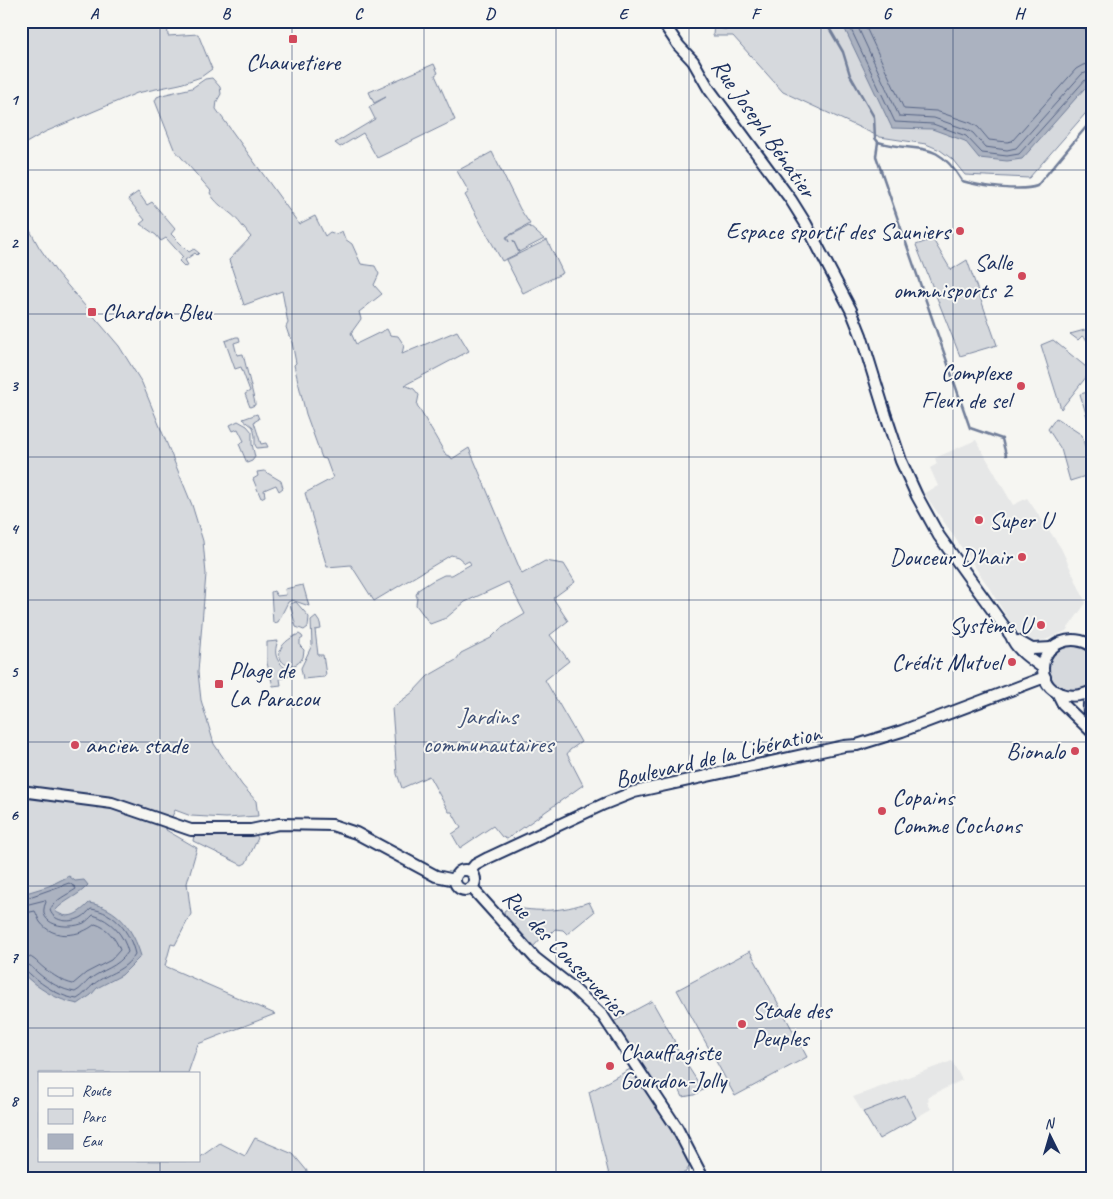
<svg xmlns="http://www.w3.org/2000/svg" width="1113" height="1199" viewBox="0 0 1113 1199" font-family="Caveat,sans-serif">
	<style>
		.built { fill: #e6e7e7 }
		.green { fill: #d6d9dd; stroke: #78849e }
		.water { fill: #abb2c0; stroke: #717e99 }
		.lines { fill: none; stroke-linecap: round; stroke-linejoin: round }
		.shore { stroke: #556385; stroke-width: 1 }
		.stream { stroke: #717e99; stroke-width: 2.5 }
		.secondary-casing { stroke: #1b2f5e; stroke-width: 14 }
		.secondary { stroke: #f6f6f2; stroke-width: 10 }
		.grid { fill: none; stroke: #1b2f5e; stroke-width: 1; stroke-opacity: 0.55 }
		.poi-dot { fill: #d1495b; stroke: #f6f6f2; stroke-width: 2 }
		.labels { text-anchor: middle; stroke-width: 4; stroke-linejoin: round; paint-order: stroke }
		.poi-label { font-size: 24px; fill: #1b2f5e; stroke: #f6f6f2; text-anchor: end }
		.street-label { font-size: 24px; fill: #1b2f5e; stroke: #f6f6f2 }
		.park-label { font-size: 24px; fill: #405177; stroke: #f6f6f2 }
		.neatline { fill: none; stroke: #1b2f5e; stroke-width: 2 }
		.grid-label { font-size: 16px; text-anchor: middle; font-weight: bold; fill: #1b2f5e }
	</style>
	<rect width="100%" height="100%" fill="#f6f6f2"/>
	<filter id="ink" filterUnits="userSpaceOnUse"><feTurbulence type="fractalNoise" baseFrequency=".02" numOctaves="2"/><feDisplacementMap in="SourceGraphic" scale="10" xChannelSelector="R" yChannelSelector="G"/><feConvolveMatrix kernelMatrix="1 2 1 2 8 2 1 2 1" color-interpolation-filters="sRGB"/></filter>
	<g filter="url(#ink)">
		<!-- built -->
		<g class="built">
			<polygon points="976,440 1013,505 1027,498 1061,548 1086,603 1066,631 1045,640 1031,641 1013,627 988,586 924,493 938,486 930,468 937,464 935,458"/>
			<polygon points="952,1061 962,1080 928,1097 929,1101 927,1102 931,1109 879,1139 853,1097"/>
		</g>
		<!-- green -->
		<g class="green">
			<polygon points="21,21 167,21 168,36 198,34 212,69 201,77 180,84 137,93 45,132 21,146"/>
			<polygon points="714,21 1092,21 1092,106 1029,178 965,175 952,159 940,150 926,144 880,137 783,92 733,36 713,36"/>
			<polygon points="434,64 438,73 435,75 455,120 377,158 363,133 340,147 335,143 375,119 369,107 386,97 374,103 369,92"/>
			<path d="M212,78L220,87L221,94L217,101L216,109L299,224L315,216L325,236L330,232L336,234L342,231L345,239L352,244L361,264L375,266L379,274L374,285L382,294L359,312L361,319L351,333L356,344L387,329L390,335L398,336L404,345L402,354L457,331L469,351L405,385L414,389L419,395L417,405L446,455L450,456L452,459L469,448L522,574L545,561L564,564L575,582L553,598L568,621L550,635L569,661L545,680L581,742L570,750L567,754L583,785L507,839L502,837L493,826L460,848L452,834L461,828L452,812H449L429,776L402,788L397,774L392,708L413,692L428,676L456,660L461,653L491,638L500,629L525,614L508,582L465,602L446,618L430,624L416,605L417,597L416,595L418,590L432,581L444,575H452L471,564L469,561L465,563L458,557L451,555L374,601L351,565L327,567L305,493L333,478L326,459L322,458L306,414L294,365L296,363L291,337L289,336L286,327L288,323L282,291L244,305L229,260L251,237C245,230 238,219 230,213C222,207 215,202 210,193L211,191L174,149L155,101L157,97L162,95L192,88L205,79Z"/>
			<polygon points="492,152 520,209 530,224 506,237 509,242 507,237 529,226 544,239 519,252 513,240 519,253 502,261 465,195 469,192 457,171"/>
			<polygon points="138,192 147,205 152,202 175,229 171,234 189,252 194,249 199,253 197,255 195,253 185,260 188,265 185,267 179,261 183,257 166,238 161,241 156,235 140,224 145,220 128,199"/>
			<polygon points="21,214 39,247 57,273 119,346 142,383 192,505 203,541 206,574 198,672 201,700 214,744 242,785 256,801 258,816 226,818 191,816 175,810 166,830 197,848 187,883 191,914 175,945 171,944 165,966 275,1014 198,1044 188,1073 39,1073 39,1160 196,1161 199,1160 199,1158 220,1143 245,1156 255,1138 293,1154 313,1178 21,1178"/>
			<polygon points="929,233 951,270 967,260 997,345 960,356 916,245 927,241"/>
			<polygon points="547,240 563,273 523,293 506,260"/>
			<polygon points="1092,328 1092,344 1082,336 1078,340 1070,334"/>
			<polygon points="236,337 239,337 240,341 234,343 237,355 243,354 255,403 255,405 250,407 245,394 250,391 241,367 235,369 225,341"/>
			<polygon points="1053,340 1091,371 1061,409 1041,345"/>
			<polygon points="1092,391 1092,433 1080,394"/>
			<polygon points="257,414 259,419 254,422 261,444 266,443 268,447 257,448 255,445 255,436 253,427 243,419"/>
			<polygon points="1056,418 1082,435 1092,474 1070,481 1061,449 1048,429"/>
			<polygon points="238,421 247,426 252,432 252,444 255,457 252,461 247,463 239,444 244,441 238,429 233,431 230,425"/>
			<polygon points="264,471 281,481 283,488 279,491 276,485 264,490 265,496 261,498 253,479 258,476 257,472"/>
			<polygon points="303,585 309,606 292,600 288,602 278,622 273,623 271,592 274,591 277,596 286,595 285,589"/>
			<polygon points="296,602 309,617 308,627 304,630 296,627 290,604"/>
			<polygon points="316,617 320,623 321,629 315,630 318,655 323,655 326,675 324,677 303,679 301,668 312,645 311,621"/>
			<path d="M299,634L302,636L303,638L300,640V646L304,650L303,657C291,680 259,651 299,634Z"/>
			<path d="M278,641C272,655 278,665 291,671L292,675L280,679L281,685L273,686L267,663V642Z"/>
			<path d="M1068,645L1082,646L1092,653V684C1064,713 1025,661 1068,645Z"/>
			<polygon points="194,835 256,835 258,838 246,863 242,865 193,841"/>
			<path d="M589,902L594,912L567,934L563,930L555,929L547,937L544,935L533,947L505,916L504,911L510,907C540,912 560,912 589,902Z"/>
			<polygon points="750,951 807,1057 735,1096 677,990"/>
			<polygon points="652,1001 674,1040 675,1046 703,1090 694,1095 683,1097 676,1083 666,1087 659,1093 613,1022"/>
			<polygon points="632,1068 672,1126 691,1164 685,1173 609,1175 589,1092"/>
			<polygon points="905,1096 916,1118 879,1139 863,1112"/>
		</g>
		<!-- water -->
		<g class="water">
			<polygon points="841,21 1079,21 1092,39 1092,80 1022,159 1007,161 979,158 965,141 932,129 892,128"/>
			<path d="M69,876L75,881L84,880L88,885C79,896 64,900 55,911C69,921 78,914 89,903C118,908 133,929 141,956L122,975L97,988L91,995L78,1004C56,1000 37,988 21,972V896L26,893L49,886Z"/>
		</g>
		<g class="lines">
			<!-- shore -->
			<g class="shore">
				<polyline points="847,21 895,122 933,124 966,136 982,153 1007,156 1019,154 1086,79 1092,77"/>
				<polyline points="855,21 899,116 934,118 968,130 973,133 985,147 1007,150 1016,148 1082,74 1092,71"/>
				<polyline points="863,21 904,109 936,111 971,123 978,127 989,140 1007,142 1012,141 1076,69 1083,65 1092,63"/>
				<path d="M21,900L69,883L75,887L76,889C67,895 54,900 50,910C54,923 72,923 82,917C86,915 88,911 91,909C115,912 130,932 135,954C124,972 109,972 94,984C88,989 84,995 77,999C62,997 49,989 37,980C31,976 28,970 21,969"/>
				<path d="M21,906L45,900L46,902C35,926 68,930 84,923C87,921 90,918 93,915C111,920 124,935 128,952C117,968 103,969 90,979C84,984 81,989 75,992C62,990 48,982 38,973C32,968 30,963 21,963"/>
				<path d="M21,914L35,911C37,914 38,919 40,922C53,940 80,937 95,924C107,927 116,939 120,950L111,960L86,973L73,984C63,982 53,975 45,969C36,962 33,955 21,955"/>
			</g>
			<!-- stream -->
			<g class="stream">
				<polyline points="719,21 722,28 727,29 755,21"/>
				<path d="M825,21L843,52L850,75L874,117L875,138L878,142C919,154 935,137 962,181C979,186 1021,192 1037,186L1092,120"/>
				<polyline points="878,142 876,156 970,428 1002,439 1006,455"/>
			</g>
			<defs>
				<g id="secondary">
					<path d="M662,21L679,46L693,61L709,89L791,200L806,224L851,310L861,335L886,416L901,461L917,496L939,536L1011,636C1016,650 1031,659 1043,668"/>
					<polyline points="1018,641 1032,649 1052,648"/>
					<path d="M1092,646C1073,633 1044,642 1043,668C1043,695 1071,701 1092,691"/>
					<polyline points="1057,692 1063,704 1092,732"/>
					<path d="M1092,692C1088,703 1087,713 1092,724"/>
					<polyline points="21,791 112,803 191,830 251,830 279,824 332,825 356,833 436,876 455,880"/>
					<circle cx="465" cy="880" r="10"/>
					<polyline points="470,871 475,865 488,858 604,804 634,792 844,746 857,745 902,731 1045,677"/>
					<polyline points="472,888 535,958 572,987 603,1016 677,1128 703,1178"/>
				</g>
			</defs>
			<!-- secondary casing -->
			<use href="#secondary" class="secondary-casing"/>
			<!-- secondary -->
			<use href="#secondary" class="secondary"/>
		</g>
	</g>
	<!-- grid -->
	<path class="grid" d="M160,21V1073M292,21V1178M424,21V1178M556,21V1178M689,21V1178M821,21V1178M953,21V1178M21,170H1092M21,314H1092M21,457H1092M21,600H1092M21,742H1092M21,886H1092M21,1028H1092M160,1160V1178"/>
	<!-- markers -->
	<g class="poi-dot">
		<rect x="288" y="34" width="10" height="10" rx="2.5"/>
		<circle cx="960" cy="231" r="5"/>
		<circle cx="1022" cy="276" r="5"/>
		<rect x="87" y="307" width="10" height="10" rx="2.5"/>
		<circle cx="1021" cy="386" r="5"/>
		<circle cx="979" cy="520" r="5"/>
		<circle cx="1022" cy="557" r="5"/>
		<circle cx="1041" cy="625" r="5"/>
		<circle cx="1012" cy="662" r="5"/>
		<rect x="214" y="679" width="10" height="10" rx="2.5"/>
		<circle cx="75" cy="745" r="5"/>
		<circle cx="1075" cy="751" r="5"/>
		<circle cx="882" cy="811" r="5"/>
		<circle cx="742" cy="1024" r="5"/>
		<circle cx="610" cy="1066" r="5"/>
	</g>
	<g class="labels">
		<!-- poi labels -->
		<g class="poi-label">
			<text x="293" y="70" text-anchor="middle">Chauvetiere</text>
			<text x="950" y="239">Espace sportif des Sauniers</text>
			<text x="1012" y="270">Salle<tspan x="1012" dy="28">ommnisports 2</tspan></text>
			<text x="102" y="320" text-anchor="start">Chardon Bleu</text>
			<text x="1011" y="380">Complexe<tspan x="1011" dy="28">Fleur de sel</tspan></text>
			<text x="989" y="528" text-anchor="start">Super U</text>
			<text x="1012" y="565">Douceur D'hair</text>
			<text x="1031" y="633">Système U</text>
			<text x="1002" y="670">Crédit Mutuel</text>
			<text x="229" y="678" text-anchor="start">Plage de<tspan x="229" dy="28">La Paracou</tspan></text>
			<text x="85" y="753" text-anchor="start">ancien stade</text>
			<text x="1065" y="759">Bionalo</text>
			<text x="892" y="805" text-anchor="start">Copains<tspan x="892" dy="28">Comme Cochons</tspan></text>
			<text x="752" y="1018" text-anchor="start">Stade des<tspan x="752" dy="28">Peuples</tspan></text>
			<text x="620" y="1060" text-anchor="start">Chauffagiste<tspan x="620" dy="28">Gourdon-Jolly</tspan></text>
		</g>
		<!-- street labels -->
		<g class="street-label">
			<text transform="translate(764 128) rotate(55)" y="8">Rue Joseph Bénatier</text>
			<text transform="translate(718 756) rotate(-13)" y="8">Boulevard de la Libération</text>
			<text transform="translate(565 953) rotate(46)" y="8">Rue des Conserveries</text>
		</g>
		<!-- park labels -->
		<g class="park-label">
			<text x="488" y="724">Jardins<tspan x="488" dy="28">communautaires</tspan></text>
		</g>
	</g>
	<!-- margin -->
	<rect width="1113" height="1199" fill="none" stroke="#f6f6f2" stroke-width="55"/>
	<!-- legend -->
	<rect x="38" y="1072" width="162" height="90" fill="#f6f6f2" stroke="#9ea6b7"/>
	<rect x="48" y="1088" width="25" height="8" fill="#f6f6f2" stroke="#9ea6b7"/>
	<text x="82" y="1096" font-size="15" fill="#1b2f5e">Route</text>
	<rect x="48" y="1109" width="25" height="15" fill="#d6d9dd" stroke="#9ea6b7"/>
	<text x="82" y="1122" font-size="15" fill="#1b2f5e">Parc</text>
	<rect x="48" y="1134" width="25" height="15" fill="#abb2c0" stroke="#9ea6b7"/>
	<text x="82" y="1146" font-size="15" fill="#1b2f5e">Eau</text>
	<!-- north arrow -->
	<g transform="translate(1050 1136) rotate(355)" stroke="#f6f6f2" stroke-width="4" paint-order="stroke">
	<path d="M0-4L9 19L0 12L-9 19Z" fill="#1b2f5e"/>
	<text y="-8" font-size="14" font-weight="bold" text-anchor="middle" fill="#1b2f5e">N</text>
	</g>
	<rect x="28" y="28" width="1058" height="1144" class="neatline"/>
	<g class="grid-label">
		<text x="94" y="19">A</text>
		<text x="226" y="19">B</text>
		<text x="358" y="19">C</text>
		<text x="490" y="19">D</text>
		<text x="623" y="19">E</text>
		<text x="755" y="19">F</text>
		<text x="887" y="19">G</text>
		<text x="1019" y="19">H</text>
		<text x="14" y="105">1</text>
		<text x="14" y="248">2</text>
		<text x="14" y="391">3</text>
		<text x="14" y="534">4</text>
		<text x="14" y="677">5</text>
		<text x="14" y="820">6</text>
		<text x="14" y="963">7</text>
		<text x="14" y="1106">8</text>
	</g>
</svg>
